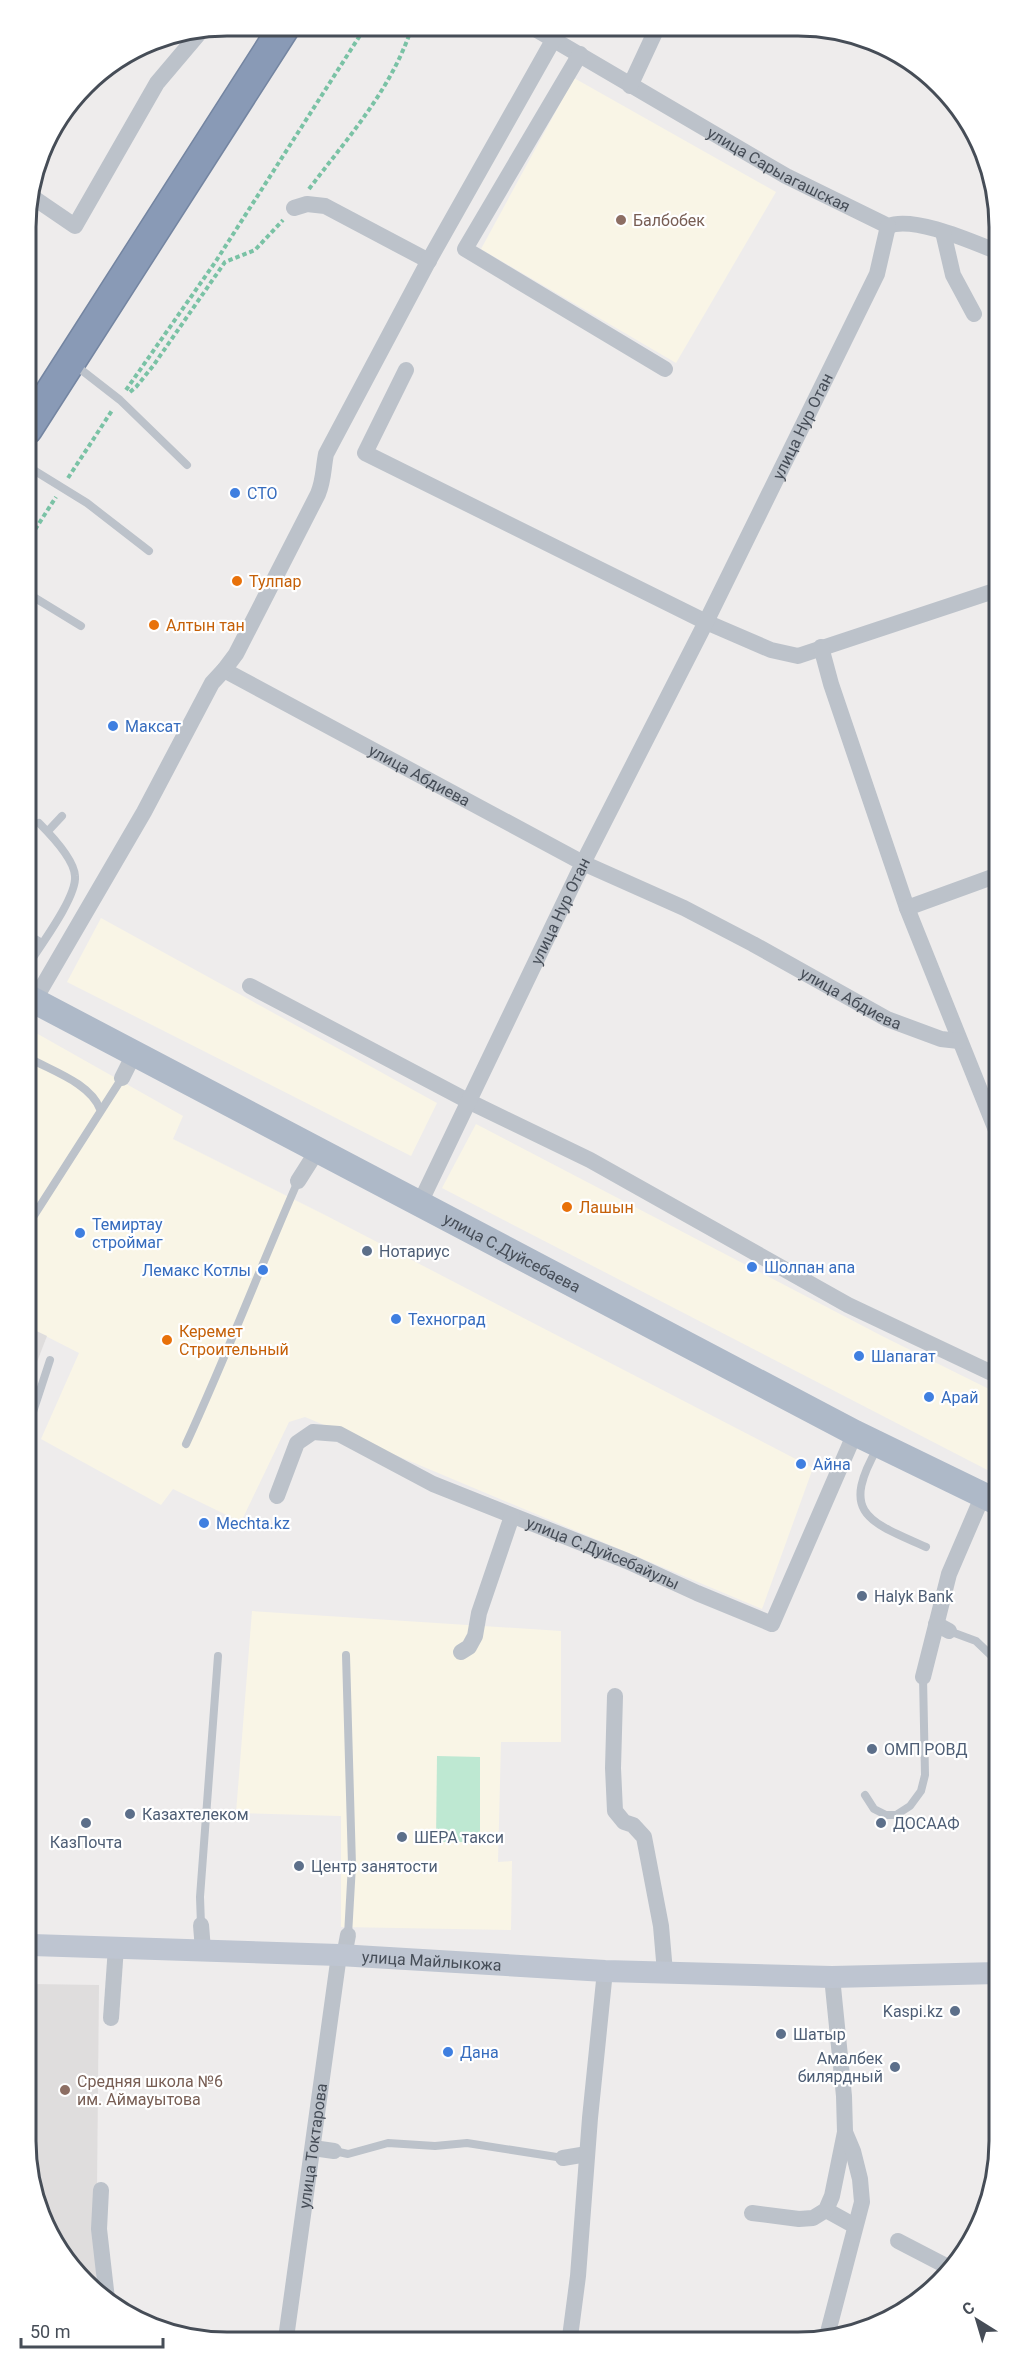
<svg xmlns="http://www.w3.org/2000/svg" width="1025" height="2368" viewBox="0 0 1025 2368" font-family="Roboto,sans-serif">
	<style>
		.commercial { fill: #f9f5e6 }
		.education { fill: #dfdddd }
		.green { fill: #bee8d2 }
		.lines { fill: none; stroke-linecap: round; stroke-linejoin: round }
		.highway-casing { stroke: #7485a1; stroke-width: 33 }
		.path { stroke: #7ac2a5; stroke-width: 4; stroke-dasharray: 4.5 3; stroke-linecap: butt }
		.lane { stroke: #bcc2ca; stroke-width: 8 }
		.street { stroke: #bcc2ca; stroke-width: 16 }
		.secondary { stroke: #bec5d1; stroke-width: 22 }
		.primary { stroke: #aeb9c8; stroke-width: 26 }
		.highway { stroke: #899ab6; stroke-width: 30 }
		.education-dot { fill: #8d6e63; stroke: #fff; stroke-width: 2 }
		.shop-dot { fill: #3f7fe0; stroke: #fff; stroke-width: 2 }
		.food-dot { fill: #e8710a; stroke: #fff; stroke-width: 2 }
		.service-dot { fill: #5c6f8a; stroke: #fff; stroke-width: 2 }
		.labels { text-anchor: middle; stroke-width: 4.5; stroke-linejoin: round; paint-order: stroke }
		.street-label { font-size: 16px; fill: #464d57; stroke: #fff }
		.education-label { font-size: 16px; fill: #785e54; stroke: #fff; text-anchor: start }
		.shop-label { font-size: 16px; fill: #366cbe; stroke: #fff; text-anchor: start }
		.food-label { font-size: 16px; fill: #c56008; stroke: #fff; text-anchor: start }
		.service-label { font-size: 16px; fill: #4e5e75; stroke: #fff; text-anchor: start }
		.rim { fill: none; stroke: #464d57; stroke-width: 3 }
	</style>
	<rect width="100%" height="100%" fill="#eeecec"/>
	<!-- commercial -->
	<g class="commercial">
		<polygon points="574,78 776,192 676,363 481,249"/>
		<polygon points="101,918 437,1103 411,1156 67,982"/>
		<polygon points="29,1029 183,1116 173,1139 325,1215 813,1468 762,1609 305,1417 289,1422 241,1522 173,1489 161,1505 41,1439 79,1353 30,1328"/>
		<polygon points="476,1124 884,1337 997,1393 997,1475 442,1188"/>
		<polygon points="252,1611 561,1631 561,1742 501,1742 498,1862 512,1861 511,1930 341,1927 341,1816 236,1813"/>
	</g>
	<!-- education -->
	<g class="education">
		<polygon points="30,1328 47,1336 30,1380"/>
		<polygon points="32,1984 99,1985 96,2293 59,2253 32,2194"/>
	</g>
	<!-- green -->
	<polygon class="green" points="437,1756 480,1757 480,1842 436,1842"/>
	<g class="lines">
		<defs>
			<polyline id="highway" points="27,429 285,26"/>
		</defs>
		<!-- highway casing -->
		<use href="#highway" class="highway-casing"/>
		<!-- path -->
		<g class="path">
			<path d="M309,189C349,136 391,90 412,27"/>
			<polyline points="126,390 216,261 366,26"/>
			<polyline points="130,392 136,387 153,366 225,262 255,250 283,220"/>
			<polyline points="68,478 113,409"/>
			<polyline points="27,542 56,497"/>
		</g>
		<!-- lane -->
		<g class="lane">
			<polyline points="75,365 120,400 187,465"/>
			<polyline points="27,466 87,503 149,551"/>
			<polyline points="27,593 81,626"/>
			<polyline points="48,831 62,816"/>
			<polyline points="28,935 42,943"/>
			<path d="M28,965C40,946 77,897 75,876C74,859 51,835 39,823"/>
			<path d="M29,1058C52,1071 90,1083 100,1109"/>
			<polyline points="33,1217 122,1078"/>
			<polyline points="30,1421 50,1360"/>
			<path d="M186,1444C226,1357 260,1268 298,1181"/>
			<path d="M878,1447C840,1513 867,1521 926,1547"/>
			<polyline points="949,1631 976,1641 997,1661"/>
			<polyline points="346,1655 352,1865 348,1935"/>
			<polyline points="865,1795 874,1809 886,1815 896,1815 910,1806 921,1791 925,1775 923,1677"/>
			<polyline points="201,1925 200,1897 218,1656"/>
			<polyline points="334,2151 348,2154 388,2143 435,2146 467,2143 563,2158"/>
		</g>
		<!-- street -->
		<g class="street">
			<path id="s1" d="M532,27L786,176L888,226C913,216 968,240 993,250"/>
			<polyline points="580,54 465,249 665,369"/>
			<polyline points="630,86 657,28"/>
			<polyline points="31,196 75,226 157,83 201,31"/>
			<polyline points="294,208 307,204 325,206 429,261"/>
			<polyline points="943,232 953,275 974,314"/>
			<polyline points="406,370 365,453 706,622 771,650 798,656 994,591"/>
			<polyline points="821,647 831,684 907,908 996,1130"/>
			<path id="s2" d="M224,670L583,863L684,908L753,944L887,1019L941,1039L959,1041"/>
			<polyline points="907,908 995,876"/>
			<polyline points="250,986 468,1101 590,1160 848,1305 996,1375"/>
			<path d="M34,1001L144,812L212,683L224,670L236,654L318,494C324,479 323,469 326,454L428,262L560,28"/>
			<polyline points="122,1078 134,1054"/>
			<polyline points="298,1181 317,1151"/>
			<path id="s3" d="M419,1205L583,863L706,622L877,274L888,226"/>
			<path id="s4" d="M277,1496L297,1443L313,1432L339,1434L433,1484L627,1561L697,1593L772,1624L855,1433"/>
			<polyline points="936,1624 949,1631"/>
			<polyline points="461,1652 469,1647 475,1636 479,1613 512,1516"/>
			<polyline points="923,1677 949,1574 983,1495"/>
			<polyline points="615,1696 613,1768 615,1811 624,1822 633,1825 644,1837 661,1926 665,1972"/>
			<polyline points="201,1925 203,1950"/>
			<polyline points="344,1956 348,1935"/>
			<polyline points="111,2018 116,1947"/>
			<polyline points="313,2148 334,2151"/>
			<polyline points="563,2158 587,2154"/>
			<polyline points="101,2190 99,2229 107,2299"/>
			<polyline points="826,2210 855,2226"/>
			<polyline points="752,2213 799,2219 813,2218 826,2210 832,2196 845,2132"/>
			<polyline points="898,2241 952,2269"/>
			<polyline points="827,2336 862,2202 860,2179 853,2151 845,2132 844,2096 832,1977"/>
			<polyline points="570,2337 578,2276 590,2118 605,1971"/>
			<path id="s5" d="M286,2338L339,1955"/>
		</g>
		<!-- secondary -->
		<path class="secondary" id="s6" d="M32,1945L339,1955L605,1971L832,1977L998,1973"/>
		<!-- primary -->
		<path class="primary" id="s7" d="M29,998L855,1433L997,1502"/>
		<!-- highway -->
		<use href="#highway" class="highway"/>
	</g>
	<!-- markers -->
	<g class="education-dot">
		<circle cx="621" cy="220" r="6"/>
		<circle cx="65" cy="2090" r="6"/>
	</g>
	<g class="shop-dot">
		<circle cx="235" cy="493" r="6"/>
		<circle cx="113" cy="726" r="6"/>
		<circle cx="80" cy="1233" r="6"/>
		<circle cx="752" cy="1267" r="6"/>
		<circle cx="263" cy="1270" r="6"/>
		<circle cx="396" cy="1319" r="6"/>
		<circle cx="859" cy="1356" r="6"/>
		<circle cx="929" cy="1397" r="6"/>
		<circle cx="801" cy="1464" r="6"/>
		<circle cx="204" cy="1523" r="6"/>
		<circle cx="448" cy="2052" r="6"/>
	</g>
	<g class="food-dot">
		<circle cx="237" cy="581" r="6"/>
		<circle cx="154" cy="625" r="6"/>
		<circle cx="567" cy="1207" r="6"/>
		<circle cx="167" cy="1340" r="6"/>
	</g>
	<g class="service-dot">
		<circle cx="367" cy="1251" r="6"/>
		<circle cx="862" cy="1596" r="6"/>
		<circle cx="872" cy="1749" r="6"/>
		<circle cx="130" cy="1814" r="6"/>
		<circle cx="86" cy="1823" r="6"/>
		<circle cx="881" cy="1823" r="6"/>
		<circle cx="402" cy="1837" r="6"/>
		<circle cx="299" cy="1866" r="6"/>
		<circle cx="955" cy="2011" r="6"/>
		<circle cx="781" cy="2034" r="6"/>
		<circle cx="895" cy="2067" r="6"/>
	</g>
	<g class="labels">
		<!-- street labels -->
		<g class="street-label">
			<text dy="6" stroke="none"><textPath href="#s1" startOffset="285">улица Сарыагашская</textPath></text>
			<text dy="6" stroke="none"><textPath href="#s3" startOffset="868">улица Нур Отан</textPath></text>
			<text dy="6" stroke="none"><textPath href="#s2" startOffset="222">улица Абдиева</textPath></text>
			<text dy="6" stroke="none"><textPath href="#s3" startOffset="326">улица Нур Отан</textPath></text>
			<text dy="6" stroke="none"><textPath href="#s2" startOffset="708">улица Абдиева</textPath></text>
			<text dy="6" stroke="none"><textPath href="#s7" startOffset="546">улица С.Дуйсебаева</textPath></text>
			<text dy="6" stroke="none"><textPath href="#s4" startOffset="392">улица С.Дуйсебайулы</textPath></text>
			<text dy="6" stroke="none"><textPath href="#s6" startOffset="400">улица Майлыкожа</textPath></text>
			<text dy="6" stroke="none"><textPath href="#s5" startOffset="194">улица Токтарова</textPath></text>
		</g>
		<!-- education labels -->
		<g class="education-label">
			<text x="633" y="226">Балбобек</text>
			<text x="77" y="2087">Средняя школа №6<tspan x="77" dy="18">им. Аймауытова</tspan></text>
		</g>
		<!-- shop labels -->
		<g class="shop-label">
			<text x="247" y="499">СТО</text>
			<text x="125" y="732">Максат</text>
			<text x="92" y="1230">Темиртау<tspan x="92" dy="18">строймаг</tspan></text>
			<text x="764" y="1273">Шолпан апа</text>
			<text x="251" y="1276" text-anchor="end">Лемакс Котлы</text>
			<text x="408" y="1325">Техноград</text>
			<text x="871" y="1362">Шапагат</text>
			<text x="941" y="1403">Арай</text>
			<text x="813" y="1470">Айна</text>
			<text x="216" y="1529">Mechta.kz</text>
			<text x="460" y="2058">Дана</text>
		</g>
		<!-- food labels -->
		<g class="food-label">
			<text x="249" y="587">Тулпар</text>
			<text x="166" y="631">Алтын тан</text>
			<text x="579" y="1213">Лашын</text>
			<text x="179" y="1337">Керемет<tspan x="179" dy="18">Строительный</tspan></text>
		</g>
		<!-- service labels -->
		<g class="service-label">
			<text x="379" y="1257">Нотариус</text>
			<text x="874" y="1602">Halyk Bank</text>
			<text x="884" y="1755">ОМП РОВД</text>
			<text x="142" y="1820">Казахтелеком</text>
			<text x="893" y="1829">ДОСААФ</text>
			<text x="414" y="1843">ШЕРА такси</text>
			<text x="86" y="1848" text-anchor="middle">КазПочта</text>
			<text x="311" y="1872">Центр занятости</text>
			<text x="943" y="2017" text-anchor="end">Kaspi.kz</text>
			<text x="793" y="2040">Шатыр</text>
			<text x="883" y="2064" text-anchor="end">Амалбек<tspan x="883" dy="18">билярдный</tspan></text>
		</g>
	</g>
	<!-- crop -->
	<path d="M0 0H1025V2368H0ZM227 36H798A191 191 0 0 1 989 227V2141A191 191 0 0 1 798 2332H227A191 191 0 0 1 36 2141V227A191 191 0 0 1 227 36Z" fill="#fff" fill-rule="evenodd"/>
	<path class="rim" d="M227 36H798A191 191 0 0 1 989 227V2141A191 191 0 0 1 798 2332H227A191 191 0 0 1 36 2141V227A191 191 0 0 1 227 36Z"/>
	<!-- north arrow -->
	<g transform="translate(977 2320) rotate(323)" stroke="#ffffff" stroke-width="4.5" paint-order="stroke">
	<path d="M0-4.5L10 22L0 15L-10 22Z" fill="#464d57"/>
	<text y="-9" font-size="16" font-weight="bold" text-anchor="middle" fill="#464d57">С</text>
	</g>
	<!-- scale -->
	<path d="M21 2338v9h142v-9" fill="none" stroke="#464d57" stroke-width="3"/>
	<text x="30" y="2338" font-size="18" fill="#464d57" stroke="#ffffff" stroke-width="4.5" paint-order="stroke">50 m</text>
</svg>
